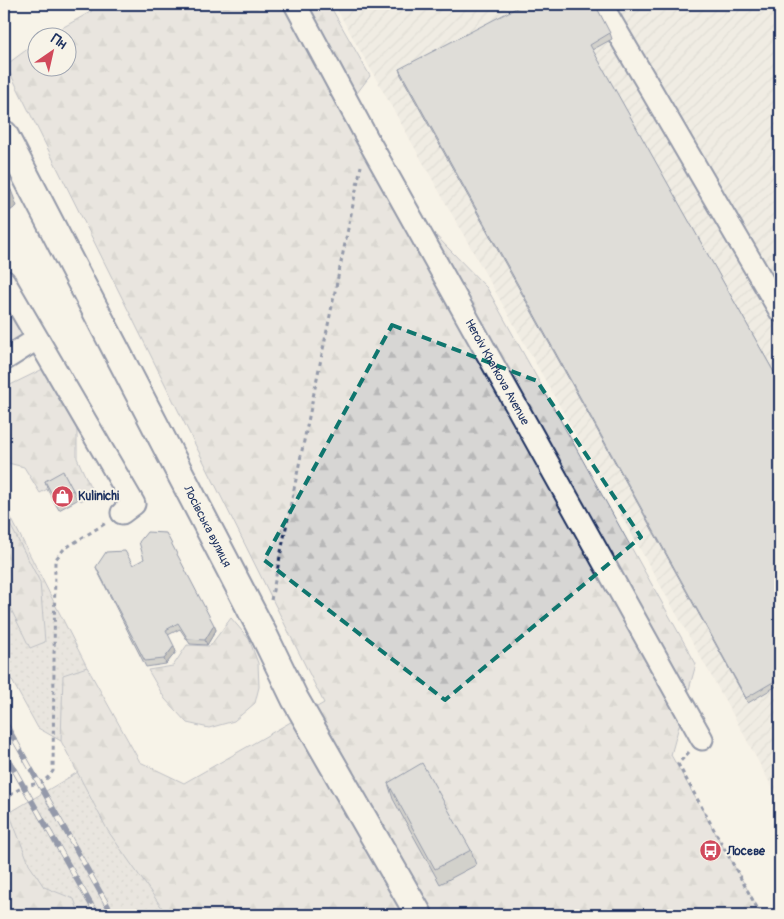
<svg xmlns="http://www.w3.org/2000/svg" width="784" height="919" viewBox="0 0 784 919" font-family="Pangolin,sans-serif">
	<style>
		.industrial { fill: url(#industrial-furrows) }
		.grass { fill: url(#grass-dots); stroke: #798299 }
		.forest { fill: url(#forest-firs); stroke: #798299 }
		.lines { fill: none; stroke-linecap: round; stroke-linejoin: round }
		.minor-casing { stroke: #1b2f5e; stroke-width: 25 }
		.major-casing { stroke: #1b2f5e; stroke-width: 30 }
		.path { stroke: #1b2f5e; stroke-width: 3; stroke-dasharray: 4 4; stroke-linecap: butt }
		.minor { stroke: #f7f3e8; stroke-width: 21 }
		.major { stroke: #f7f3e8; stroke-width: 26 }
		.rail-casing { stroke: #1b2f5e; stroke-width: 5.5 }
		.rail { stroke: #f7f3e8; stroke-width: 4; stroke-dasharray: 11; stroke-linecap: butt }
		.wall { fill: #a5a8a9; stroke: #1b2f5e }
		.shaded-wall { fill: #86888a; stroke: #1b2f5e }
		.building { fill: #c0c3c5; stroke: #1b2f5e }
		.marked { fill: none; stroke: #0f766e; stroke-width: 4; stroke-dasharray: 10 6; stroke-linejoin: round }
		.labels { text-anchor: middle; stroke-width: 4; stroke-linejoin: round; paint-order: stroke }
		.street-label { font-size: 12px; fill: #1b2f5e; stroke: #f7f3e8 }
		.poi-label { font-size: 12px; font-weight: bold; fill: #1b2f5e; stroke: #f7f3e8; text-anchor: start }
	</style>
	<defs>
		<pattern id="industrial-furrows" width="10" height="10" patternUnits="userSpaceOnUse" patternTransform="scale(1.25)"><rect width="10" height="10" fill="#e6e5de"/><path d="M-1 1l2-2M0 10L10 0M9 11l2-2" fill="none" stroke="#c5c5c1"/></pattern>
		<pattern id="grass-dots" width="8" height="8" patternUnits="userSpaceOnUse" patternTransform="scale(1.25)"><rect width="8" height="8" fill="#d7d6d4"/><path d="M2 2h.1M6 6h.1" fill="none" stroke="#b8b8b8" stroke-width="1.8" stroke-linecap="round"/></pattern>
		<pattern id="forest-firs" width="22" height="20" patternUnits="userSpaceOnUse" patternTransform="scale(1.25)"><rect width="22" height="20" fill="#d7d6d4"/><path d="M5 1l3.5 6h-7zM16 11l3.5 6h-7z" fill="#b8b8b8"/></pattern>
	</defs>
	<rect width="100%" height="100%" fill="#f7f3e8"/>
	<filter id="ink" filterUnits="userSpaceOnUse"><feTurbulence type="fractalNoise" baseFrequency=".02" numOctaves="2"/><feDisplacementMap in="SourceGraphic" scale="10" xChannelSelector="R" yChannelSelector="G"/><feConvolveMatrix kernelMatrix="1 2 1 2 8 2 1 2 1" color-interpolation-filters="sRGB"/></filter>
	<g filter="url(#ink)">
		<!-- industrial -->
		<polygon class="industrial" points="334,4 780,4 780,802 736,720"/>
		<!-- grass -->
		<g class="grass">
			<polygon points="4,504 87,667 61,741 38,728 4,666"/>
			<polygon points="78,772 173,915 36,915 4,857 4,801 9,813"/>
		</g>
		<!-- forest -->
		<g class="forest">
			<polygon points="88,4 329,4 370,76 344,110 379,177 487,288 696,664 671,755 762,915 167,915 108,831 61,741 63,675 87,667 140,762 184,783 324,703 6,65 37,42 38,68 68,68 68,38 46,37 92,11"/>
			<polygon points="4,281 26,319 18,352 4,360"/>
			<polygon points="45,368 77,421 77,458 93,493 81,501 66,479 40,493 24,467 4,462 4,388"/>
			<polygon points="4,513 40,582 45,642 30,648 4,595"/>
			<polygon points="231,618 249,639 258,663 259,687 255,703 234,721 209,728 187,723 165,699 148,670 173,666 187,645 210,646"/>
			<polygon points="4,805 9,813 30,866 44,887 74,899 80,915 10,915 4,905"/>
		</g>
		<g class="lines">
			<defs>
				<g id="minor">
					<path id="s1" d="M295,4L367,138L702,739"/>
					<polyline points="601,4 780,311"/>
					<polyline points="4,281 134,504 122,513"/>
					<polyline points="4,360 37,339"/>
				</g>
				<g id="major">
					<path id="s2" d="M4,134L264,635L295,699L419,915"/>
				</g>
			</defs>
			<!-- minor casing -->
			<use href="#minor" class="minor-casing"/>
			<!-- major casing -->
			<use href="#major" class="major-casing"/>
			<!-- path -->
			<g class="path">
				<polyline points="246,4 248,7"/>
				<polyline points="271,600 361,166"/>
				<polyline points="689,752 678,764 761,915"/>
				<path d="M4,801C10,796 17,789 24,787C37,782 44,785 53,771L55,560L64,549L106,523"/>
			</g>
			<!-- minor -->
			<use href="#minor" class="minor"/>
			<!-- major -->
			<use href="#major" class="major"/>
			<defs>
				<g id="rail">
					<polyline points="4,721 113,915"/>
					<polyline points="4,752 97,915"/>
				</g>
			</defs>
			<!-- rail casing -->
			<use href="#rail" class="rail-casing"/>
			<!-- rail -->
			<use href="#rail" class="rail"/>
		</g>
		<!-- wall -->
		<g class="wall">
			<polygon points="610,33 612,39 592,50 780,383 780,684 748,703 401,75 399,69"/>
			<polygon points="45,481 73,490 77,500 59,510 48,491"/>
			<polygon points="133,565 214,625 216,630 207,645 190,644 180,629 168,635 176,652 166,664 146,667 98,572 96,567"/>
			<polygon points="388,783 471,850 476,865 440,884 393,799"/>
		</g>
		<!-- shaded-wall -->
		<g class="shaded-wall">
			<polygon points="11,190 17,206 4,215 4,195"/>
			<polygon points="214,625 216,630 207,645 205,640"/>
			<polygon points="174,646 176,652 166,664 164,659"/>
		</g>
		<!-- building -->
		<g class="building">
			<polygon points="524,4 595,4 610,33 590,45 780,383 780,678 746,698 399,69"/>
			<polygon points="4,178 11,190 4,195"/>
			<polygon points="63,471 73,490 55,500 45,481"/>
			<polygon points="147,532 166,533 214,625 205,640 188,639 178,623 166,630 174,646 164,659 145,661 96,567 106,552 125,551 133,565 144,559 139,542"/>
			<polygon points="422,763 471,850 435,869 388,783"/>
		</g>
	</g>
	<!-- marked area -->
	<path d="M0 0H784V919H0ZM392,325L537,381L641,537L445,700L264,560Z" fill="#f7f3e8" fill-opacity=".55" fill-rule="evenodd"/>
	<path class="marked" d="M392,325L537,381L641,537L445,700L264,560Z"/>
	<!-- icons -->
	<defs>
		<symbol id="shop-disc" viewBox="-11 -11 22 22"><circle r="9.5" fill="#d1495b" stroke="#f7f3e8"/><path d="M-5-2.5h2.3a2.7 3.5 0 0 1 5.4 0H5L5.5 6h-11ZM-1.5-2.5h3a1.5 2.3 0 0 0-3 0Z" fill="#fff"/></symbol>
		<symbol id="bus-disc" viewBox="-11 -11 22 22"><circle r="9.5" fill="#d1495b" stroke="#f7f3e8"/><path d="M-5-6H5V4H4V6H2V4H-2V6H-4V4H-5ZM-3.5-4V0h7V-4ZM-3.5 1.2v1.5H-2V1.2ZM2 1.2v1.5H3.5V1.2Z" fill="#fff"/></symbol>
	</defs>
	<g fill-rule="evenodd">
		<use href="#shop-disc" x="50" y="484" width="25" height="25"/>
		<use href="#bus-disc" x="698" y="838" width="25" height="25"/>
	</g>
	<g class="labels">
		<!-- street labels -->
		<g class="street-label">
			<text dy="4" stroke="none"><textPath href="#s1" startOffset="420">Heroiv Kharkova Avenue</textPath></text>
			<text dy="4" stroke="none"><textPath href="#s2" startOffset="442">Лосівська вулиця</textPath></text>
		</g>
		<!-- poi labels -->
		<g class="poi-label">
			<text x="78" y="500">Kulinichi</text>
			<text x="727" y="855">Лосєве</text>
		</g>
	</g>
	<!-- margin -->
	<rect width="784" height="919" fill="none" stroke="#f7f3e8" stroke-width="20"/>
	<rect x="10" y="10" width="764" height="899" fill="none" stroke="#1b2f5e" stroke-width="2" filter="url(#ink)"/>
	<!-- north arrow -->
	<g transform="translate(52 52) rotate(34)"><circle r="24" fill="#f7f3e8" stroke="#9fa5b1"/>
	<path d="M0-4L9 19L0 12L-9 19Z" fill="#d1495b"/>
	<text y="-8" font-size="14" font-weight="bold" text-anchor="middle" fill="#1b2f5e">Пн</text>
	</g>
</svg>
